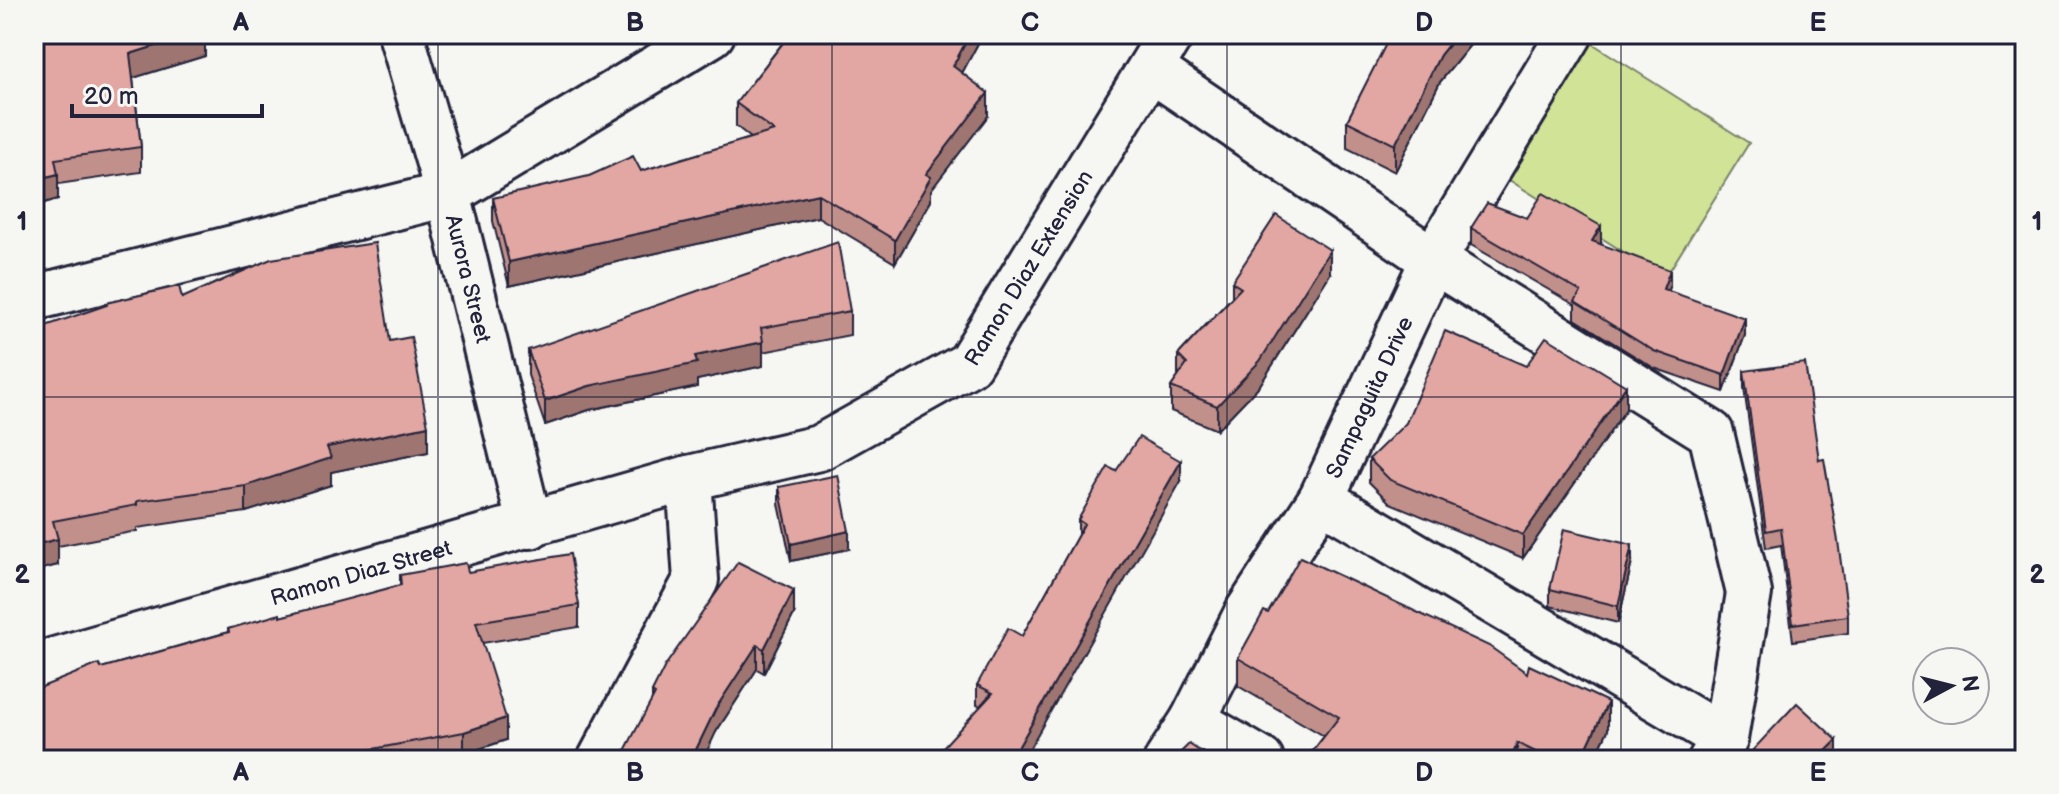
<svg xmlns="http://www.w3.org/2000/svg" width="2059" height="794" viewBox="0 0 2059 794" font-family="'Balsamiq Sans',sans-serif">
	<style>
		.green { fill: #d0e397; stroke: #798269; stroke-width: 2 }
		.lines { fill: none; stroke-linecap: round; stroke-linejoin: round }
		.minor-casing { stroke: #22223b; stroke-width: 50 }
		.minor { stroke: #f6f6f2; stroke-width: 44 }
		.wall { fill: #c2908b; stroke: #22223b; stroke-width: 2 }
		.shaded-wall { fill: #9e7571; stroke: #22223b; stroke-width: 2 }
		.building { fill: #e2a7a2; stroke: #22223b; stroke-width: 2 }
		.grid { fill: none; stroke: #22223b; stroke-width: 2; stroke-opacity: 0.55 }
		.labels { text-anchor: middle; stroke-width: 7; stroke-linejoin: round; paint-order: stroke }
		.street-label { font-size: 22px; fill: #22223b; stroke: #f6f6f2 }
		.neatline { fill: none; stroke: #22223b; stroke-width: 3 }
		.grid-label { font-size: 26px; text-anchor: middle; font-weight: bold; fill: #22223b }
	</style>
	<rect width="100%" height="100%" fill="#f6f6f2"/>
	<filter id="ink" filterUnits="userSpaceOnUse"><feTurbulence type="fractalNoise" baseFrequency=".0125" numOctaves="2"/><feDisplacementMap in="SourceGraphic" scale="16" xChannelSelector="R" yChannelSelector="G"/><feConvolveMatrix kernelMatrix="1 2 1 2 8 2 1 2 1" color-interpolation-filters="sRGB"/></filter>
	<g filter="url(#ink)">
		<!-- green -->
		<polygon class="green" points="1590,42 1749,143 1665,278 1506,178"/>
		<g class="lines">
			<defs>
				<g id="minor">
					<path id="s1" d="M401,34L448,194L530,526"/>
					<polyline points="1151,69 1433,260 1711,433 1749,593 1725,739 1711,760"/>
					<polyline points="34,298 448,194 712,34"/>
					<polyline points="1321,499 1725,739"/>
					<path id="s2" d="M34,666L689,478L819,448L969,364L1171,34"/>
					<polyline points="1193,720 1261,760"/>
					<polyline points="600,760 696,580 689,478"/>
					<path id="s3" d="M1167,760L1193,720L1248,611L1321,499L1433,260L1570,34"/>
				</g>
			</defs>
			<!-- minor casing -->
			<use href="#minor" class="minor-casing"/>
			<!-- minor -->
			<use href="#minor" class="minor"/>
		</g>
		<!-- wall -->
		<g class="wall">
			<polygon points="34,34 205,34 205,56 133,78 141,147 141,172 58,184 58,199 34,206"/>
			<polygon points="777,34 983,34 962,73 988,116 931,190 931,201 895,263 818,217 509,286 493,221 493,198 641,171 751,138 736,126 736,103 784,41 777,35"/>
			<polygon points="1380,34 1479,34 1440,82 1395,172 1347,148 1347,121 1386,45 1380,41"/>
			<polygon points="1471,228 1601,243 1600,244 1670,287 1668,291 1745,335 1724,392 1654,368 1575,319 1575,305 1471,245"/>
			<polygon points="1330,274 1260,385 1217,430 1171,411 1171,387 1178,377 1178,355 1232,297 1232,282"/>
			<polygon points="182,298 390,341 428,452 331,472 331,485 246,512 137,528 137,531 58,546 58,565 34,571 34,330"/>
			<polygon points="850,311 850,335 763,352 763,366 697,380 697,387 589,410 545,425 528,375 528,350"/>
			<polygon points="1744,371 1819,460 1848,616 1848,633 1793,641 1781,545 1766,548 1744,388"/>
			<polygon points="1626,409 1523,558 1390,503 1369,482 1369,459"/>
			<polygon points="1116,471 1181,481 980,706 977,705 977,685 1022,636 1078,535 1078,520"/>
			<polygon points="779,487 849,549 791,561 779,504"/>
			<polygon points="1632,562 1618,623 1550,606 1550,589"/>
			<polygon points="468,572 579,605 579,627 482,643 506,740 464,754 432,760 34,760 101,668 228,632 228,629 280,617 400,586 400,575"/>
			<polygon points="1268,613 1608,730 1594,760 1306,760 1324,736 1238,686 1238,658"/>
			<polygon points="794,614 764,673 757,669 716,732 652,699 652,692"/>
		</g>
		<!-- shaded-wall -->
		<g class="shaded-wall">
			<polygon points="194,34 205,34 205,56 130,79 130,54"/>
			<polygon points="970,34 983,34 953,90 953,66"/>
			<polygon points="1457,34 1479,34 1440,82 1395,172 1395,145 1440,55"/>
			<polygon points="988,93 988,116 931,190 931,201 895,263 895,240 926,174"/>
			<polygon points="58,174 58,199 34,206 34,180"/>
			<polygon points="818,194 818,217 509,286 509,262"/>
			<polygon points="1601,226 1601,243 1592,258 1592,241"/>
			<polygon points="1330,250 1330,274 1260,385 1217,430 1217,406"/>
			<polygon points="1670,270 1670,287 1663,306 1663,289"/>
			<polygon points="1745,318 1745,335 1724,392 1724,375"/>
			<polygon points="763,342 763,366 697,380 697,387 589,410 545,425 545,401 589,386 695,356"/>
			<polygon points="1626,386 1626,409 1523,558 1523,535"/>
			<polygon points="428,426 428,452 331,472 331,485 246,512 246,486 327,447"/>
			<polygon points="1181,461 1181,481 1023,760 1011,760"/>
			<polygon points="849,531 849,549 791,561 791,544"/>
			<polygon points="58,539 58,565 34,571 34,545"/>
			<polygon points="1632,545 1632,562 1618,623 1618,606"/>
			<polygon points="794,590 794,614 764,673 764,649"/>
			<polygon points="757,645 757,669 716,732 703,760 691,760 716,708"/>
			<polygon points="1608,702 1608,730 1594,760 1581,760"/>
			<polygon points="506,718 506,740 464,754 464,732"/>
			<polygon points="1837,740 1837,757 1834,760 1817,760"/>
			<polygon points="1517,743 1517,760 1511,760"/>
		</g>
		<!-- building -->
		<g class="building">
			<polygon points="34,34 194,34 130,54 141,147 55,159 58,174 34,180"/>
			<polygon points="790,34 970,34 953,66 988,93 926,174 931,177 895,240 818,194 509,262 493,198 589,176 633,156 641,171 774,131 736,103"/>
			<polygon points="1391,34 1457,34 1440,55 1395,145 1347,121"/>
			<polygon points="1543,193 1601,226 1592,241 1670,270 1663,289 1745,318 1724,375 1654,351 1575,302 1581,292 1471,228 1487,203 1527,218"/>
			<polygon points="1276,215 1330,250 1260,361 1217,406 1171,387 1187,364 1178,355 1241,288 1232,282"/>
			<polygon points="838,242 850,311 761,328 763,342 695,356 697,363 589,386 545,401 528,350"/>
			<polygon points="375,243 390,341 411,337 428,426 327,447 331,458 246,486 137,501 137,505 53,521 58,539 34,545 34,330 107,305 106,303 179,286 182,298 271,259"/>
			<polygon points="1445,331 1526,366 1546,337 1626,386 1523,535 1390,480 1369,459 1406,423"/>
			<polygon points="1805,363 1819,460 1824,459 1838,541 1848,616 1793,624 1781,528 1766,531 1744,371"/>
			<polygon points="1139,437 1181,461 1011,760 931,760 993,693 977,685 1008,628 1022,636 1084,524 1078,520 1108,467 1116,471"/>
			<polygon points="838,475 849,531 791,544 779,487"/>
			<polygon points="1564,529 1632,545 1618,606 1550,589"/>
			<polygon points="570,554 579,605 476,622 506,718 464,732 336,756 329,760 34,760 34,690 99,664 101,668 229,632 228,629 280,614 280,617 401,585 400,575 466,563 468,572"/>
			<polygon points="1300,557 1489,646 1527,673 1529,665 1608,702 1581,760 1552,760 1517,743 1511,760 1306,760 1339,717 1238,658 1264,611 1268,613"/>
			<polygon points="738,562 794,590 764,649 757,645 716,708 691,760 620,760 655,694 652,692 665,666"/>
			<polygon points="1797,703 1837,740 1817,760 1749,760 1752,756 1750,753"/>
			<polygon points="1189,744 1213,760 1175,760 1179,754"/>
		</g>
	</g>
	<!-- grid -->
	<path class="grid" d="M438,34V760M832,34V760M1227,34V760M1621,34V760M34,397H2025"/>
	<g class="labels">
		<!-- street labels -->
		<g class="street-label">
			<text dy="8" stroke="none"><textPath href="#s2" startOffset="1100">Ramon Diaz Extension</textPath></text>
			<text dy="8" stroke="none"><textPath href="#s1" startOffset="254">Aurora Street</textPath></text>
			<text dy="8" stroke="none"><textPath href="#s3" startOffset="416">Sampaguita Drive</textPath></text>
			<text dy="8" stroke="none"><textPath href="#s2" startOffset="340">Ramon Diaz Street</textPath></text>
		</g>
	</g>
	<!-- margin -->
	<rect width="2059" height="794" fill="none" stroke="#f6f6f2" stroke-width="88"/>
	<!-- north arrow -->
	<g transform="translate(1951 686) rotate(83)"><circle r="38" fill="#f6f6f2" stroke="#a1a1a9" stroke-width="2"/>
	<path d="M0-6L14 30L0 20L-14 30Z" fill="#22223b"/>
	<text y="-12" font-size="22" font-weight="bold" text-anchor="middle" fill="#22223b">N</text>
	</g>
	<!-- scale -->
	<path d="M72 104v12h190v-12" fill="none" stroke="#22223b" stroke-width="4"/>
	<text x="84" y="104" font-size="24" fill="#22223b" stroke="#f6f6f2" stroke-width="6" paint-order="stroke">20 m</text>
	<rect x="44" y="44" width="1971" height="706" class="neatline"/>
	<g class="grid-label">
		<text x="241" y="31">A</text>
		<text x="635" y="31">B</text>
		<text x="1030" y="31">C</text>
		<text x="1424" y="31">D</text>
		<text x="1818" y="31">E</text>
		<text x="22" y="230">1</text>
		<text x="2037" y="230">1</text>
		<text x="22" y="583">2</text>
		<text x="2037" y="583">2</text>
		<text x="241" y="781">A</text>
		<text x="635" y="781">B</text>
		<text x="1030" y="781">C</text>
		<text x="1424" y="781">D</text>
		<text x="1818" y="781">E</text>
	</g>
</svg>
